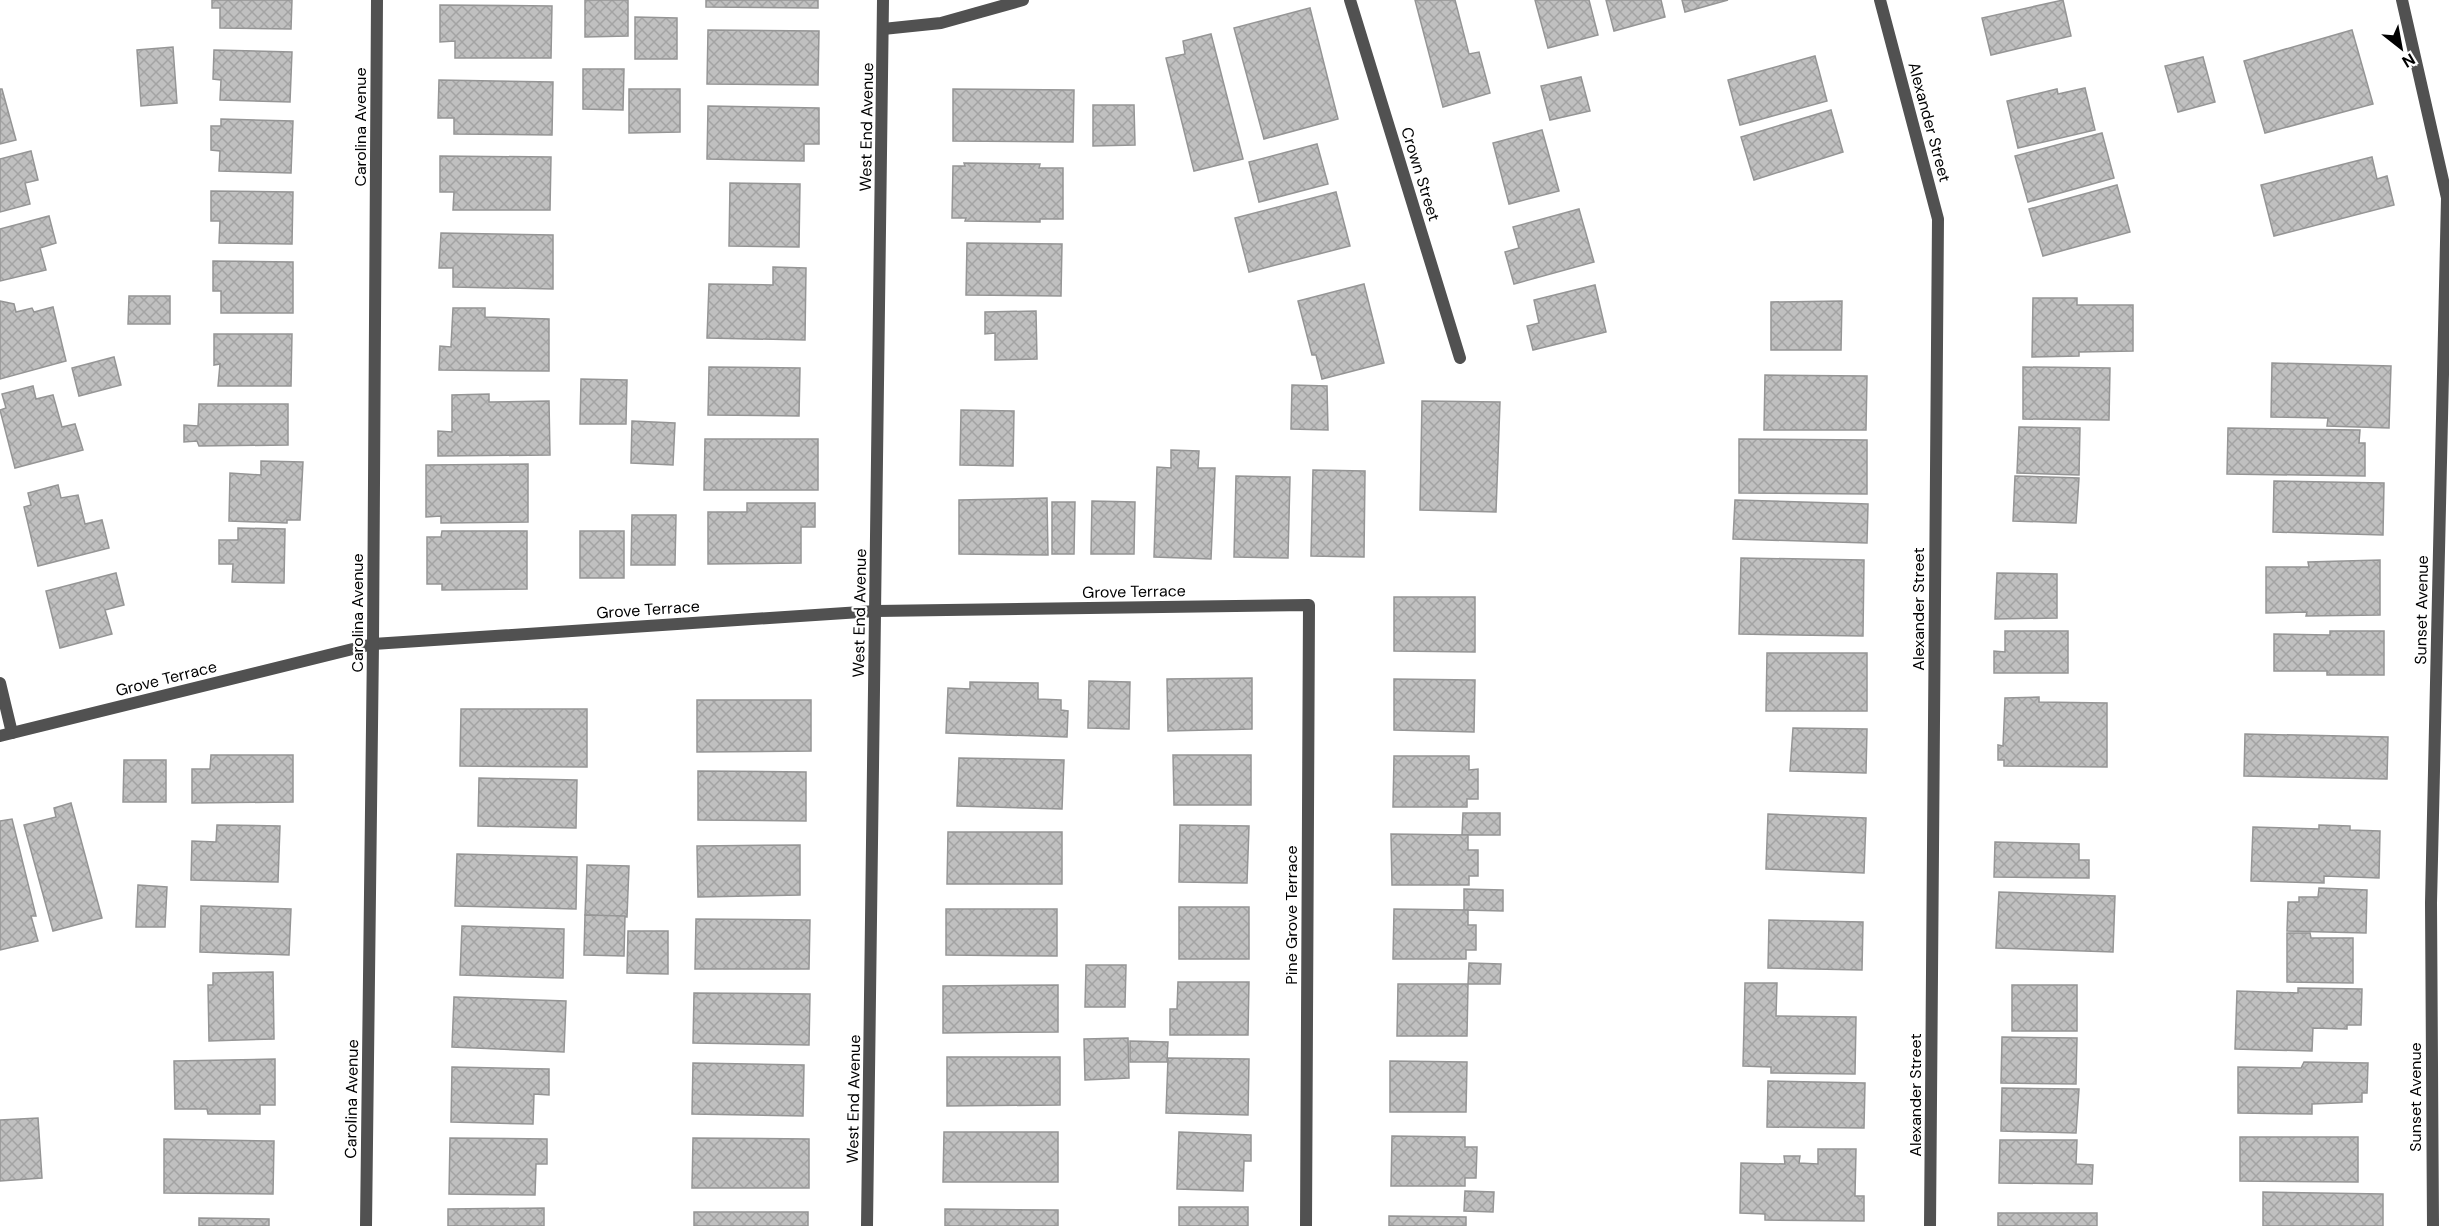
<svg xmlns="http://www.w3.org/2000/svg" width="2449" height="1226" viewBox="0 0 2449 1226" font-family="'DM Sans',sans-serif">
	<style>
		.building { fill: url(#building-cross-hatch); stroke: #959595; stroke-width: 1.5 }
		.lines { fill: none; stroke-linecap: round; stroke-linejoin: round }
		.street { stroke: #515151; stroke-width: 12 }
		.labels { text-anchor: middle; stroke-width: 4.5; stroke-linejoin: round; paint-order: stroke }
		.street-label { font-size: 16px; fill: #000; stroke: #fff }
	</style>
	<defs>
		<pattern id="building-cross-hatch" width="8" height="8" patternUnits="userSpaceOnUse" patternTransform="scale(1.5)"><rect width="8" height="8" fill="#c0c0c0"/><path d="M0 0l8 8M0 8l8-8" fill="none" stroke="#a3a3a3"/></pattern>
	</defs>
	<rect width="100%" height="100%" fill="#fff"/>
	<!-- building -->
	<g class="building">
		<polygon points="212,0 292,0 291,29 220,28 220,8 212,8"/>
		<polygon points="585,0 628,0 628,36 585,37"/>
		<polygon points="706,0 818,0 818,8 706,7"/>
		<polygon points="1415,0 1455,0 1469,54 1479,52 1490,93 1443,107"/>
		<polygon points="1535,0 1589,0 1598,35 1548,48"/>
		<polygon points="1606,0 1661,0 1665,17 1614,31"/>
		<polygon points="1682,0 1728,0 1685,12"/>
		<polygon points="2063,0 2071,36 1991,55 1982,18"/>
		<polygon points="440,5 552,6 551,58 455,58 455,41 440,42"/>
		<polygon points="1310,8 1338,119 1264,139 1234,28"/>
		<polygon points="635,17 677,18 677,59 635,59"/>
		<polygon points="708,30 819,31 818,85 707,84"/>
		<polygon points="2352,30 2373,104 2265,133 2244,61"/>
		<polygon points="1211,34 1243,159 1194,171 1166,58 1185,54 1183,41"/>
		<polygon points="173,47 177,103 141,106 137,50"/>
		<polygon points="214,50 292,52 290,102 220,100 221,80 213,79"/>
		<polygon points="1815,56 1827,101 1740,125 1728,80"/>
		<polygon points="2203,57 2215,102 2178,112 2165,66"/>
		<polygon points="583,69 624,69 623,110 583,109"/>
		<polygon points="1581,77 1590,111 1550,120 1541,86"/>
		<polygon points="439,80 553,82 552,135 454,134 454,118 438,118"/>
		<polygon points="2085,88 2095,130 2018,148 2007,101 2057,89 2058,94"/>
		<polygon points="0,89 2,89 16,140 0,144"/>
		<polygon points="629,89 680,89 680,132 629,133"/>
		<polygon points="953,89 1074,90 1073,142 953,141"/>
		<polygon points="1093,105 1134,105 1135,145 1093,146"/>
		<polygon points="708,106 819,108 819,144 804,144 804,161 707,159"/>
		<polygon points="1831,110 1843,152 1754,180 1741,137"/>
		<polygon points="221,119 293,121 291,173 219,171 220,151 211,150 211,126 221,126"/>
		<polygon points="1542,130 1559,191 1509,204 1493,143"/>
		<polygon points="2102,133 2114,178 2028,202 2015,156"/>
		<polygon points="1317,144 1328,184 1259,202 1249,162"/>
		<polygon points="31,151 38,180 25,183 30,204 0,212 0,159"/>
		<polygon points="440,156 551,157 550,210 453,210 454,192 440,192"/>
		<polygon points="2372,157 2377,179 2387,176 2394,205 2274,236 2261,185"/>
		<polygon points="964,163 1040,164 1039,168 1063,168 1063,219 1040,219 1040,222 965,221 966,218 952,218 953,166 965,166"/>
		<polygon points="730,183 800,184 799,247 729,246"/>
		<polygon points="2117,185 2130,232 2043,256 2029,209"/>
		<polygon points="211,191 293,192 292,244 219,243 220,221 211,221"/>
		<polygon points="1336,192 1350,246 1249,272 1235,218"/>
		<polygon points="1579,209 1594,262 1514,284 1505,252 1519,248 1513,227"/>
		<polygon points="49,216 56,243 40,248 46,270 0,281 0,229"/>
		<polygon points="441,233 553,235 553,289 453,287 453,268 439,268"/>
		<polygon points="967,243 1062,244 1061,296 966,295"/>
		<polygon points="213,261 293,262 293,313 221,313 221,291 213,291"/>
		<polygon points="773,267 806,268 805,340 707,338 709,284 773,285"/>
		<polygon points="1364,284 1384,363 1322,379 1316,355 1312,355 1298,301"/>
		<polygon points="1595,285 1606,332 1533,350 1527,326 1539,323 1534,300"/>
		<polygon points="129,296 170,296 170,324 128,324"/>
		<polygon points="2033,298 2077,298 2077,305 2133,305 2133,351 2079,352 2079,356 2032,357"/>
		<polygon points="0,301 14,304 16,312 32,308 34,312 53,307 66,361 0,379"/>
		<polygon points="1842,301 1841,350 1771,350 1771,302"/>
		<polygon points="453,308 485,308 485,317 549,319 549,371 439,370 440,346 451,347"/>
		<polygon points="1036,311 1037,359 995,360 995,333 985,334 985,312"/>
		<polygon points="214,334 292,334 291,386 218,386 220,364 214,365"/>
		<polygon points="114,357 121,385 79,396 72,368"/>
		<polygon points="2272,363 2391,366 2389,428 2327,426 2328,418 2271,417"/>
		<polygon points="709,367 800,368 799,416 708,415"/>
		<polygon points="2023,367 2110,368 2109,420 2023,419"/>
		<polygon points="1765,375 1867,376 1866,430 1764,430"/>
		<polygon points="581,379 627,380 626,424 580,424"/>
		<polygon points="1292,385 1327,386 1328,430 1291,429"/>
		<polygon points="33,386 36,399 53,395 62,427 75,424 83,450 15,468 0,410 6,408 2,394"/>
		<polygon points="489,394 489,402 549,401 550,455 438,456 438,431 452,432 452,395"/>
		<polygon points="1422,401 1500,402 1496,512 1420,510"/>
		<polygon points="199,404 288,404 288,445 199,446 197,441 184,442 184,425 198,426"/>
		<polygon points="961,410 1014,411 1013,466 960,465"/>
		<polygon points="632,421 675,423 673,465 631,463"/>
		<polygon points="2019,427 2080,428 2079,475 2017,473"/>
		<polygon points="2228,428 2360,430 2359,443 2365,443 2365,476 2227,474"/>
		<polygon points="705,439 818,439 818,490 704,490"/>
		<polygon points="1739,439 1867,440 1867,494 1739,493"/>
		<polygon points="1171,450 1199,451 1198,468 1215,468 1211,559 1154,557 1157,467 1171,468"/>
		<polygon points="261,461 303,462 300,520 287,520 287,523 229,521 230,473 261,475"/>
		<polygon points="528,464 528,522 441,523 441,516 426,517 426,465"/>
		<polygon points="1313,470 1365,471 1364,557 1311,556"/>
		<polygon points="1236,476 1290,477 1288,558 1234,557"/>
		<polygon points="2015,476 2079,478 2076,523 2013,521"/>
		<polygon points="2274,481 2384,483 2383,535 2273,532"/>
		<polygon points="58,485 61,498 78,495 85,524 102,520 109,548 38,566 24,507 31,505 28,493"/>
		<polygon points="1047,498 1048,555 959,554 959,500"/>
		<polygon points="1735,500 1868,504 1867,543 1733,539"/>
		<polygon points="1092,501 1135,502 1134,554 1091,554"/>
		<polygon points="1052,502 1075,502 1074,554 1052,554"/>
		<polygon points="747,503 815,503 815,527 801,527 801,563 708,564 708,512 747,512"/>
		<polygon points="632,515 676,515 675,565 631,565"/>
		<polygon points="238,528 285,529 284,583 232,582 233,564 219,564 219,540 238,540"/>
		<polygon points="442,531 527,531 527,589 442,590 442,584 427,584 427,537 441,537"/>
		<rect x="580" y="531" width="44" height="47"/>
		<polygon points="1741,558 1864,560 1863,636 1739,634"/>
		<polygon points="2380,560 2380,615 2306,616 2307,612 2266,613 2266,567 2309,567 2308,562"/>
		<polygon points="116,573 124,605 105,610 112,634 60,648 46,591"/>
		<polygon points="1997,573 2057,574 2057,618 1995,619"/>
		<polygon points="1394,597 1475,597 1475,652 1394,651"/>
		<polygon points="2005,631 2068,631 2068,673 1994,673 1994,651 2005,652"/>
		<polygon points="2330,631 2384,631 2384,675 2327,675 2327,671 2274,671 2274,634 2330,635"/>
		<polygon points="1767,653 1867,653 1867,711 1766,711"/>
		<polygon points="1252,678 1252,729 1168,731 1167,679"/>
		<polygon points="1394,679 1475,680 1474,732 1394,730"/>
		<polygon points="1089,681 1130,682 1129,729 1088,728"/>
		<polygon points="970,682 1038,683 1038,699 1061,700 1061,710 1068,711 1067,737 946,733 948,688 970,689"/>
		<polygon points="2039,697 2039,702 2107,703 2107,767 2004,766 2004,760 1998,760 1998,745 2003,746 2005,698"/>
		<polygon points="697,700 811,700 811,751 697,752"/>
		<polygon points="461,709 587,709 587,767 460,766"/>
		<polygon points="1793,728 1867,729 1866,773 1790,771"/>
		<polygon points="2245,734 2388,737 2387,779 2244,776"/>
		<polygon points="211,755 293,755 293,802 192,803 192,769 210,769"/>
		<polygon points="1173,755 1251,755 1251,805 1174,805"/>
		<polygon points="1394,756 1469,756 1469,770 1478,769 1478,799 1467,799 1467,807 1393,807"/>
		<polygon points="959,758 1064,760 1062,809 957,806"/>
		<polygon points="124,760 166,760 166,802 123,802"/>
		<polygon points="698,771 806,772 806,821 698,820"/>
		<polygon points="479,778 577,780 576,828 478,826"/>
		<polygon points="71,803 102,918 53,931 24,825 56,817 54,808"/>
		<polygon points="1463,813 1500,813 1500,835 1462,835"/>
		<polygon points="1768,814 1866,818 1864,873 1766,869"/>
		<polygon points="12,819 36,916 31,916 38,941 0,950 0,821"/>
		<polygon points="217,825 280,826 278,882 191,880 192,841 216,842"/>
		<polygon points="1180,825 1249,826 1247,883 1179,882"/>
		<polygon points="2319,825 2350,826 2350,830 2380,831 2379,878 2324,876 2324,883 2251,881 2253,827 2319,829"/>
		<polygon points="948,832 1062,832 1062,884 947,884"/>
		<polygon points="1391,834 1468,835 1468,850 1478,850 1478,876 1469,876 1469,885 1392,885"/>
		<polygon points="1995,842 2079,844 2079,860 2089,860 2089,878 1994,877"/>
		<polygon points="800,845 800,895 698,897 697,846"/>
		<polygon points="457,854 577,857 576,909 455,906"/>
		<polygon points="587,865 629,866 627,917 585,915"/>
		<polygon points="138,885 167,887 165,927 136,927"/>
		<polygon points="2319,888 2367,890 2366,933 2287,931 2288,902 2299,902 2299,897 2318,897"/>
		<polygon points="1464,889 1503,890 1503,911 1464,910"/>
		<polygon points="1999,892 2115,896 2113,952 1996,948"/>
		<polygon points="201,906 291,909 289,955 200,952"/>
		<rect x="1179" y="907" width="70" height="52"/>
		<polygon points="946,909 1057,909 1057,956 946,955"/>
		<polygon points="1394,909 1468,910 1468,925 1476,925 1476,950 1466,950 1466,959 1393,959"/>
		<polygon points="585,915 625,916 624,956 584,955"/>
		<polygon points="696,919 810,920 809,969 695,969"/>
		<polygon points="1769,920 1863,922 1862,970 1768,968"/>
		<polygon points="462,926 564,929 563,978 460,975"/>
		<polygon points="628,931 668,931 668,974 627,973"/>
		<polygon points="2287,933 2310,933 2311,938 2353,938 2353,983 2287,982"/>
		<polygon points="1469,963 1501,964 1500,984 1468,984"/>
		<polygon points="1086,965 1126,965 1125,1007 1085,1007"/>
		<polygon points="273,972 274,1039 209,1041 208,985 213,985 213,973"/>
		<polygon points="1178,982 1249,982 1248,1035 1170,1035 1170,1009 1177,1009"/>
		<polygon points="1745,983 1777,983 1776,1016 1856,1017 1855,1074 1771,1073 1771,1067 1743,1066"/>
		<polygon points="1398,984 1468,984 1467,1036 1397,1036"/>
		<polygon points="1058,985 1058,1032 943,1033 943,986"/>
		<rect x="2012" y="985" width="65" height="46"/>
		<polygon points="2298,988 2362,989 2361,1025 2347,1025 2347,1029 2313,1028 2312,1051 2235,1049 2237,991 2298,993"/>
		<polygon points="694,993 810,994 809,1045 693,1043"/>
		<polygon points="454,997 566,1001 564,1052 452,1047"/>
		<polygon points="2002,1037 2077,1038 2076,1084 2001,1083"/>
		<polygon points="1128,1038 1129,1078 1085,1080 1084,1039"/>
		<polygon points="1130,1041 1168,1042 1167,1062 1130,1062"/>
		<polygon points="947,1057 1060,1057 1060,1105 947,1106"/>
		<polygon points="1168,1058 1249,1059 1248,1115 1166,1113"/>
		<polygon points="275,1059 275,1105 260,1105 260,1114 208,1114 207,1109 175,1109 174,1061"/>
		<polygon points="1390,1061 1467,1062 1466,1112 1390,1112"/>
		<polygon points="2304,1062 2368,1063 2367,1093 2362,1093 2362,1102 2312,1104 2312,1114 2238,1113 2238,1067 2301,1068"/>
		<polygon points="693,1063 804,1065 803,1116 692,1114"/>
		<polygon points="452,1067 549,1069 549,1095 534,1094 533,1124 451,1122"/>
		<polygon points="1768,1081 1865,1083 1864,1128 1767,1127"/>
		<polygon points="2002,1088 2079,1089 2076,1133 2001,1131"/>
		<polygon points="38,1118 42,1178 0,1181 0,1120"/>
		<polygon points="944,1132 1058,1132 1058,1182 943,1182"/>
		<polygon points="1179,1132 1251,1135 1251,1161 1244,1161 1243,1191 1177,1189"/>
		<polygon points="1392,1136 1465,1137 1465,1147 1477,1147 1476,1178 1465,1178 1465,1186 1391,1186"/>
		<polygon points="2240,1137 2358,1137 2358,1182 2240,1181"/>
		<polygon points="450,1138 547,1139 547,1164 536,1164 535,1195 449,1194"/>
		<polygon points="693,1138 809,1139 809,1188 692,1188"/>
		<polygon points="164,1139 274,1141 273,1194 164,1193"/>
		<polygon points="2000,1140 2077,1140 2076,1164 2093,1165 2092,1184 1999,1183"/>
		<polygon points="1818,1149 1856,1149 1855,1196 1864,1196 1864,1221 1765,1220 1765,1214 1740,1213 1741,1163 1785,1164 1784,1156 1800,1156 1799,1163 1818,1164"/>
		<polygon points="1465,1191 1494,1192 1493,1212 1464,1211"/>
		<polygon points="2263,1192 2383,1194 2383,1226 2263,1226"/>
		<rect x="1179" y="1207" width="69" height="19"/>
		<polygon points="544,1208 544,1226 448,1226 448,1209"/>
		<polygon points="945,1209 1058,1210 1058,1226 945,1226"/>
		<rect x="694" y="1212" width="114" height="14"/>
		<rect x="1998" y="1213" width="99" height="13"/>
		<polygon points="1389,1216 1466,1217 1466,1226 1389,1226"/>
		<polygon points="199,1218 269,1219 269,1226 199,1226"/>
	</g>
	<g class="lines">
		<!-- street -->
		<g class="street">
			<polyline points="1350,0 1460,358"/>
			<polyline points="1880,0 1938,219 1930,1226"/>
			<polyline points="2402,0 2447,198 2431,903 2433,1226"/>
			<polyline points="883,29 941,23 1023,0"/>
			<polyline points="0,683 12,733"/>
			<polyline points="0,736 373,644 876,611 1309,605 1306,1226"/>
			<polyline points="366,1226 373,644 377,0"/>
			<polyline points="867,1226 883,0"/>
		</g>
	</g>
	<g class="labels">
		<!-- street labels -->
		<g class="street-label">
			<text transform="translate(1930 122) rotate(75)" y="6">Alexander Street</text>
			<text transform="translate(360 127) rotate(-90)" y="6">Carolina Avenue</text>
			<text transform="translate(866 127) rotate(-89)" y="6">West End Avenue</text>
			<text transform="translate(1421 174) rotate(73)" y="6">Crown Street</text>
			<text transform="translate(1134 591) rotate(-1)" y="6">Grove Terrace</text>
			<text transform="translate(648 609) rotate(-4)" y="6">Grove Terrace</text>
			<text transform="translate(1918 609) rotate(-90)" y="6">Alexander Street</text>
			<text transform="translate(2421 610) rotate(-89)" y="6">Sunset Avenue</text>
			<text transform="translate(357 613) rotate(-90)" y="6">Carolina Avenue</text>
			<text transform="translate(859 613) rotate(-89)" y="6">West End Avenue</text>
			<text transform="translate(166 678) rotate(-14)" y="6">Grove Terrace</text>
			<text transform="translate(1291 915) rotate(-90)" y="6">Pine Grove Terrace</text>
			<text transform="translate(1915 1095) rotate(-90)" y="6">Alexander Street</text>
			<text transform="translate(2415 1097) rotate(-90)" y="6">Sunset Avenue</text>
			<text transform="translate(351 1099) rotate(-89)" y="6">Carolina Avenue</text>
			<text transform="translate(853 1099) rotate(-89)" y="6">West End Avenue</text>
		</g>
	</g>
	<!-- north arrow -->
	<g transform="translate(2401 48) rotate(149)" stroke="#ffffff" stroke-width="4.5" paint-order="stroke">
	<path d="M0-4.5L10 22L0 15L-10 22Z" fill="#000000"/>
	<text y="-9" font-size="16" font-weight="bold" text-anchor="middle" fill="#000000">N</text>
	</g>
</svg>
